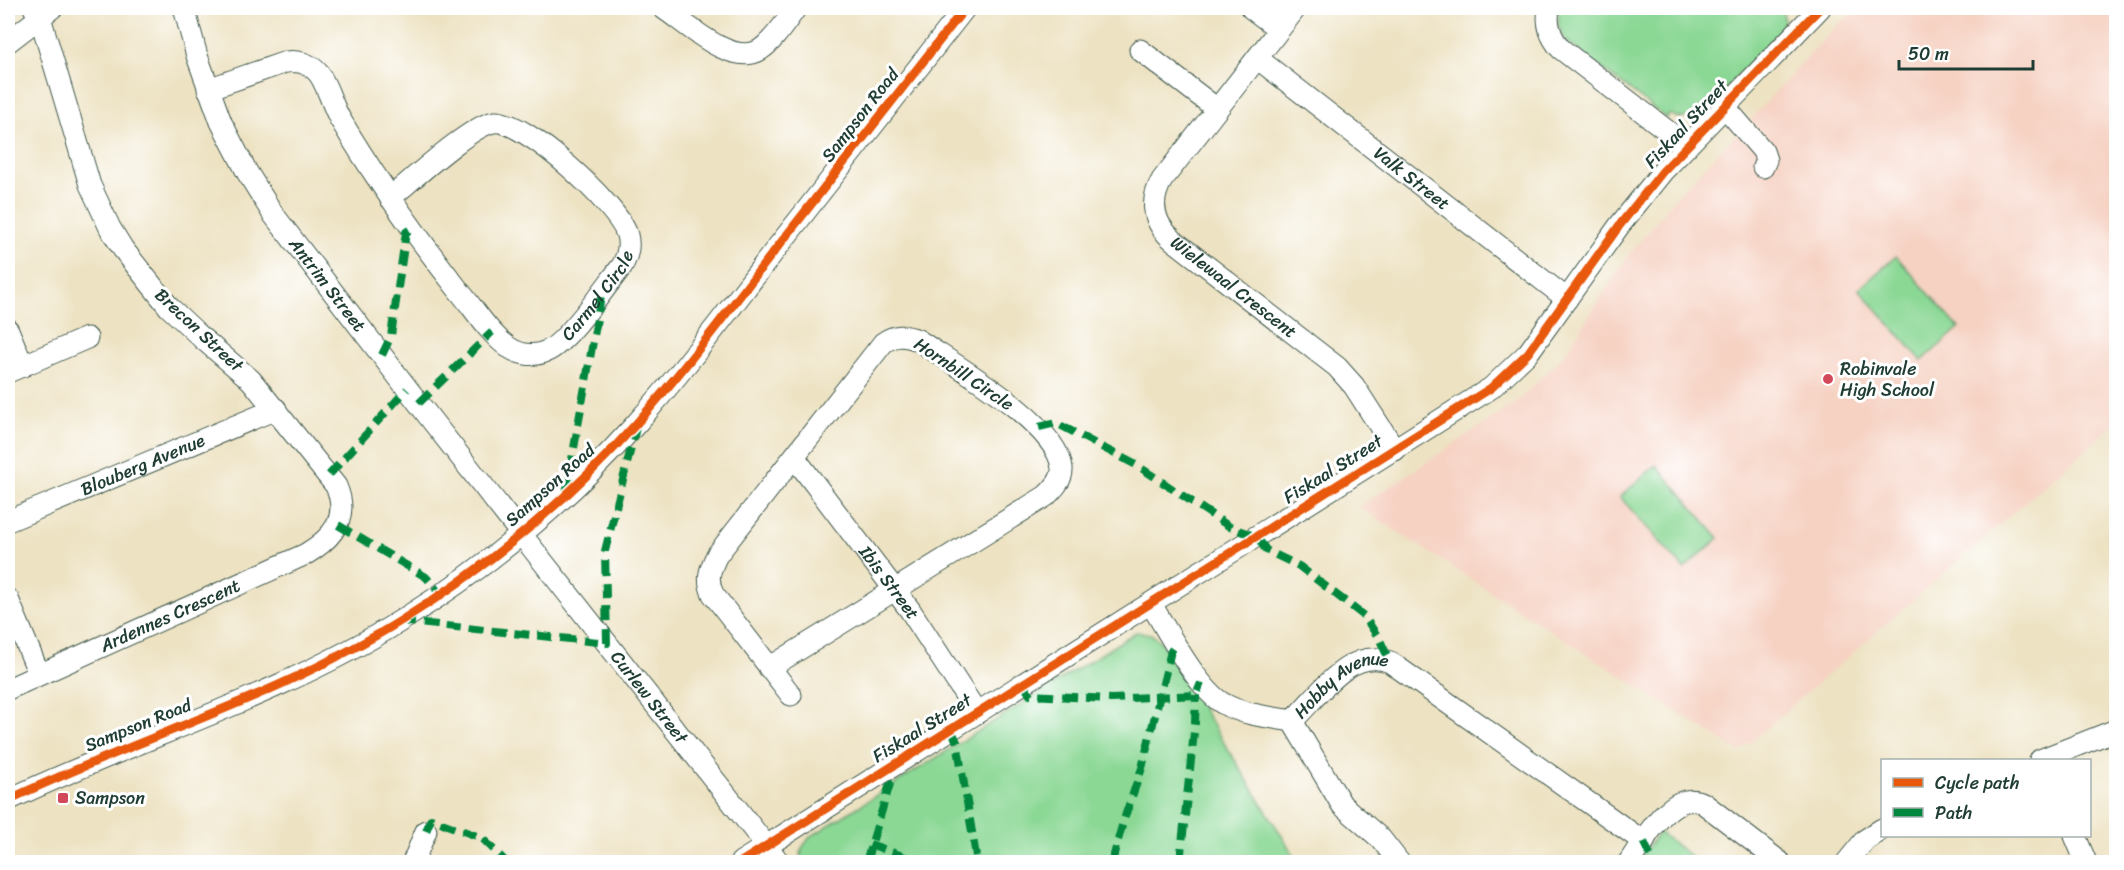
<svg xmlns="http://www.w3.org/2000/svg" width="2124" height="870" viewBox="0 0 2124 870" font-family="Sriracha,sans-serif">
	<style>
		.built { fill: #f6d2c3 }
		.green { fill: #8bd895; stroke: #558a64; stroke-width: 1.5 }
		.lines { fill: none; stroke-linecap: round; stroke-linejoin: round }
		.minor-casing { stroke: #3e5649; stroke-width: 23 }
		.minor { stroke: #fff; stroke-width: 21 }
		.quiet { stroke: #00873e; stroke-width: 8; stroke-dasharray: 15 8; stroke-linecap: butt }
		.cycleway-casing { stroke: #fff; stroke-width: 13 }
		.cycleway { stroke: #e8590c; stroke-width: 9 }
		.poi-dot { fill: #d1495b; stroke: #fff; stroke-width: 2 }
		.labels { text-anchor: middle; stroke-width: 6; stroke-linejoin: round; paint-order: stroke }
		.street-label { font-size: 18px; fill: #1f3d34; stroke: #fff }
		.poi-label { font-size: 18px; fill: #1f3d34; stroke: #fff; text-anchor: start }
	</style>
	<rect width="100%" height="100%" fill="#fff"/>
	<filter id="ink" filterUnits="userSpaceOnUse"><feTurbulence type="fractalNoise" baseFrequency=".0167" numOctaves="2"/><feDisplacementMap in="SourceGraphic" scale="12" xChannelSelector="R" yChannelSelector="G"/><feConvolveMatrix kernelMatrix="1 2 1 2 8 2 1 2 1" color-interpolation-filters="sRGB"/></filter>
	<filter id="wash" filterUnits="userSpaceOnUse"><feTurbulence type="fractalNoise" baseFrequency=".008" numOctaves="4" result="noise"/><feDisplacementMap in="SourceGraphic" scale="24" xChannelSelector="R" yChannelSelector="G"/><feGaussianBlur stdDeviation="1.35" result="paint"/><feColorMatrix in="noise" values="0 0 0 0 0 0 0 0 0 0 0 0 0 0 0 0 0 1.4 0 .05"/><feComposite in="paint" operator="in"/></filter>
	<g filter="url(#wash)">
		<rect width="100%" height="100%" fill="#ede2c2"/>
		<!-- built -->
		<polygon class="built" points="1860,8 2116,8 2116,423 1739,752 1359,507 1517,402 1563,356 1627,257 1682,190 1751,119 1835,27"/>
		<!-- green -->
		<g class="green">
			<path d="M1559,8H1780C1786,16 1785,23 1779,32L1706,109L1702,107C1694,119 1682,121 1670,114L1666,118L1565,40L1558,25Z"/>
			<polygon points="1896,256 1959,328 1922,361 1859,289"/>
			<polygon points="1656,465 1719,538 1684,569 1620,497"/>
			<polygon points="1136,632 1151,634 1162,643 1298,862 800,862 802,848 810,837"/>
			<polygon points="1659,832 1698,862 1637,862"/>
		</g>
	</g>
	<g filter="url(#ink)">
		<g class="lines">
			<defs>
				<g id="minor">
					<path id="s1" d="M184,8L197,56L221,122L247,172L273,214L433,422L779,862"/>
					<path d="M663,8C686,23 731,67 760,50C775,40 786,21 796,8"/>
					<polyline points="1251,8 1279,29"/>
					<path id="s2" d="M1296,8L1162,180C1149,202 1153,223 1173,240L1337,367L1354,386L1395,450"/>
					<path d="M1549,8C1546,24 1550,37 1561,49L1687,146"/>
					<polyline points="8,42 52,8"/>
					<polyline points="1140,50 1217,109"/>
					<path id="s3" d="M1257,58L1567,299"/>
					<path id="s4" d="M208,89L286,62C299,60 311,64 319,74C328,87 332,105 340,119C376,180 417,237 460,292C475,310 489,333 508,347C520,355 534,357 547,351C567,343 606,286 622,266C627,257 630,246 627,235C619,206 523,118 494,122C470,126 411,181 390,198"/>
					<polyline points="1725,107 1763,151 1766,160 1763,167"/>
					<polyline points="8,330 23,366"/>
					<polyline points="8,372 87,338"/>
					<path id="s5" d="M795,458L910,610L977,713"/>
					<path id="s6" d="M8,521L276,409"/>
					<polyline points="8,599 39,674"/>
					<path d="M1151,604C1167,630 1199,691 1224,704C1244,715 1270,717 1292,721"/>
					<path d="M769,668L1046,496C1053,489 1063,480 1062,468C1057,423 954,365 918,340C905,335 895,334 883,343L717,555C710,569 706,579 713,594L791,695"/>
					<path id="s7" d="M8,689L306,554C333,538 350,518 336,486L251,380L203,339L169,307L123,249L110,228L90,185L40,17L34,8"/>
					<path id="s8" d="M1292,721C1317,698 1350,645 1390,662L1644,842"/>
					<polyline points="1292,721 1342,805 1381,839 1399,862"/>
					<polyline points="2040,760 2116,730"/>
					<path d="M8,800C138,738 279,697 402,620C489,566 568,500 636,424C686,368 730,308 776,249C839,169 902,88 965,8"/>
					<polyline points="2075,836 2086,862"/>
					<polyline points="413,862 426,831"/>
					<polyline points="741,862 1491,388 1528,353 1619,226 1663,171 1820,8"/>
					<path d="M1629,862C1644,841 1670,788 1703,803L1780,862"/>
					<polyline points="1847,862 1865,840 1882,829"/>
				</g>
			</defs>
			<!-- minor casing -->
			<use href="#minor" class="minor-casing"/>
			<!-- minor -->
			<use href="#minor" class="minor"/>
			<!-- quiet -->
			<g class="quiet">
				<polyline points="382,355 391,336 406,232 411,229"/>
				<polyline points="419,403 492,332"/>
				<polyline points="1039,427 1056,423 1138,466 1230,527 1257,537 1266,550 1299,566 1364,616 1380,640 1390,662"/>
				<polyline points="329,475 407,389"/>
				<polyline points="566,493 602,291"/>
				<polyline points="338,525 426,577 441,595"/>
				<polyline points="400,621 607,643 605,551 636,428"/>
				<polyline points="1023,683 1030,695 1111,699 1196,695 1201,683"/>
				<polyline points="951,729 957,742 977,862"/>
				<polyline points="426,831 431,819 482,838 506,862"/>
				<polyline points="1644,842 1653,862"/>
				<polyline points="870,844 918,862"/>
				<polyline points="866,862 890,784 882,773"/>
				<polyline points="1112,862 1123,822 1142,768 1171,651 1176,644"/>
				<polyline points="1180,862 1195,723 1196,695"/>
			</g>
			<defs>
				<g id="cycleway">
					<path d="M8,800C138,738 279,697 402,620C489,566 568,500 636,424C686,368 730,308 776,249C839,169 902,88 965,8"/>
					<polyline points="741,862 1491,388 1528,353 1619,226 1663,171 1820,8"/>
				</g>
			</defs>
			<!-- cycleway casing -->
			<use href="#cycleway" class="cycleway-casing"/>
			<!-- cycleway -->
			<use href="#cycleway" class="cycleway"/>
		</g>
	</g>
	<!-- markers -->
	<g class="poi-dot">
		<circle cx="1828" cy="379" r="6"/>
		<rect x="57" y="792" width="12" height="12" rx="3"/>
	</g>
	<g class="labels">
		<!-- street labels -->
		<g class="street-label">
			<text transform="translate(860 115) rotate(-52)" y="6">Sampson Road</text>
			<text transform="translate(1686 124) rotate(-47)" y="6">Fiskaal Street</text>
			<text dy="6" stroke="none"><textPath href="#s3" startOffset="196">Valk Street</textPath></text>
			<text dy="6" stroke="none"><textPath href="#s1" startOffset="315">Antrim Street</textPath></text>
			<text dy="6" stroke="none"><textPath href="#s2" startOffset="362">Wielewaal Crescent</textPath></text>
			<text dy="6" stroke="none"><textPath href="#s4" startOffset="570">Carmel Circle</textPath></text>
			<text transform="translate(199 330) rotate(43)" y="6">Brecon Street</text>
			<text transform="translate(964 374) rotate(34)" y="6">Hornbill Circle</text>
			<text dy="6" stroke="none"><textPath href="#s6" startOffset="146">Blouberg Avenue</textPath></text>
			<text transform="translate(1333 469) rotate(-32)" y="6">Fiskaal Street</text>
			<text transform="translate(550 485) rotate(-42)" y="6">Sampson Road</text>
			<text dy="6" stroke="none"><textPath href="#s5" startOffset="156">Ibis Street</textPath></text>
			<text dy="6" stroke="none"><textPath href="#s7" startOffset="178">Ardennes Crescent</textPath></text>
			<text dy="6" stroke="none"><textPath href="#s8" startOffset="64">Hobby Avenue</textPath></text>
			<text dy="6" stroke="none"><textPath href="#s1" startOffset="838">Curlew Street</textPath></text>
			<text transform="translate(138 725) rotate(-22)" y="6">Sampson Road</text>
			<text transform="translate(922 728) rotate(-32)" y="6">Fiskaal Street</text>
		</g>
		<!-- poi labels -->
		<g class="poi-label">
			<text x="1840" y="375">Robinvale<tspan x="1840" dy="21">High School</tspan></text>
			<text x="75" y="804">Sampson</text>
		</g>
	</g>
	<!-- margin -->
	<rect width="2124" height="870" fill="none" stroke="#fff" stroke-width="30"/>
	<!-- legend -->
	<rect x="1881" y="759" width="210" height="78" fill="#ffffff" stroke="#a5b1ae" stroke-width="1.5"/>
	<rect x="1893" y="778" width="30" height="9" fill="#e8590c" stroke="#a5b1ae" stroke-width="1.5"/>
	<text x="1935" y="789" font-size="18" fill="#1f3d34">Cycle path</text>
	<rect x="1893" y="808" width="30" height="9" fill="#00873e" stroke="#a5b1ae" stroke-width="1.5"/>
	<text x="1935" y="819" font-size="18" fill="#1f3d34">Path</text>
	<!-- scale -->
	<path d="M1899 60v9h134v-9" fill="none" stroke="#1f3d34" stroke-width="3"/>
	<text x="1908" y="60" font-size="18" fill="#1f3d34" stroke="#ffffff" stroke-width="4.5" paint-order="stroke">50 m</text>
</svg>
